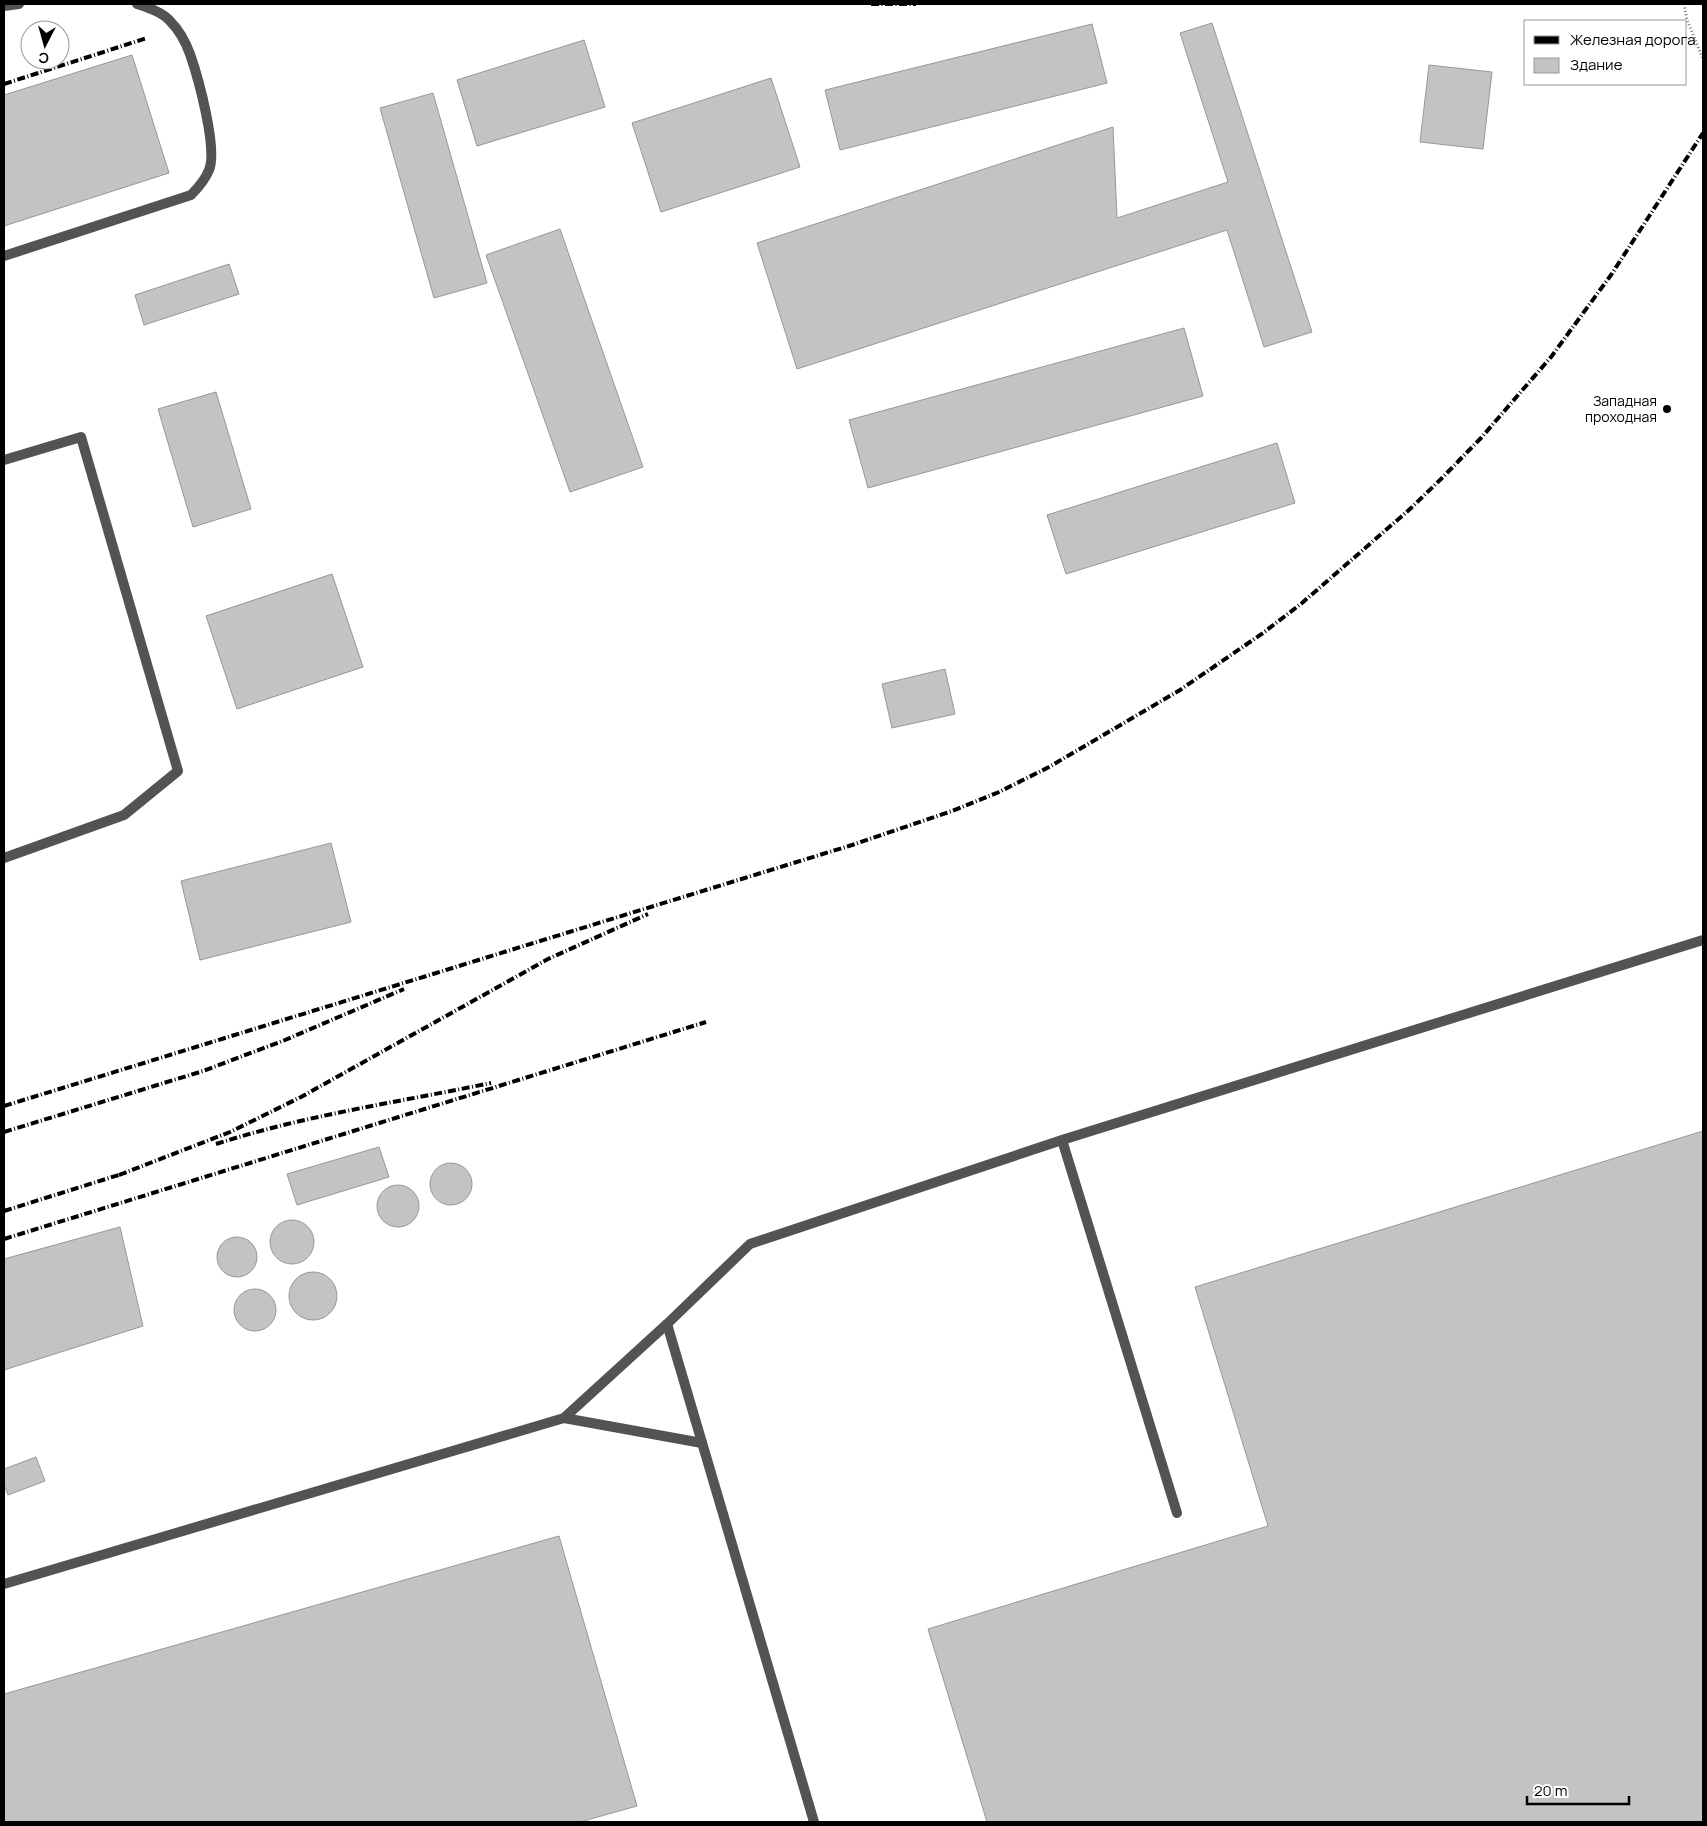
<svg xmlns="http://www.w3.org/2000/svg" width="1707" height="1826" viewBox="0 0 1707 1826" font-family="Manrope,sans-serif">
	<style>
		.building { fill: #c3c3c3; stroke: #979797 }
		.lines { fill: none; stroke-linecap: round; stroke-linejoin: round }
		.path { stroke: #757575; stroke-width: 3; stroke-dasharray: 1 2.5; stroke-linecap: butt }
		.lane { stroke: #535353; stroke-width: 10 }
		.rail { stroke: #000; stroke-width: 4; stroke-dasharray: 8 2.5 1 2.5; stroke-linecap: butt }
		.poi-dot { fill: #000; stroke: #fff; stroke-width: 2 }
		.labels { text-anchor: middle; stroke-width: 4; stroke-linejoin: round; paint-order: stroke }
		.poi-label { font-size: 14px; fill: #000; stroke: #fff; text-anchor: end }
	</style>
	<rect width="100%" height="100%" fill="#fff"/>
	<!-- building -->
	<g class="building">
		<polygon points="1212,23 1312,332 1264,347 1227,230 797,369 757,243 1113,127 1117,218 1228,182 1180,33"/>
		<polygon points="1092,24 1107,83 840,150 825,90"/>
		<polygon points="584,40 605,107 477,146 457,80"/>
		<polygon points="132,55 169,173 4,226 4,95"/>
		<polygon points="1429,65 1492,72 1483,149 1420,142"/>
		<polygon points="771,78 800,167 661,212 632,123"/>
		<polygon points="433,93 487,283 434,298 380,108"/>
		<polygon points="560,229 643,467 570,492 486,255"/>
		<polygon points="229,264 239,294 144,325 135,295"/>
		<polygon points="1184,328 1203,396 868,488 849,420"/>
		<polygon points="216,392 251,509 193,527 158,409"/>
		<polygon points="1277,443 1295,503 1066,574 1047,515"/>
		<polygon points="332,574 363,667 237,709 206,616"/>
		<polygon points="945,669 955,714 892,728 882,684"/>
		<polygon points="331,843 351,922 200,960 181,881"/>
		<polygon points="1703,1131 1703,1822 987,1822 928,1629 1268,1526 1195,1287"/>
		<polygon points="379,1147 389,1177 297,1205 287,1174"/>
		<circle cx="451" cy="1184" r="21"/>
		<circle cx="398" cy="1206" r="21"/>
		<circle cx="292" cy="1242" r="22"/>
		<polygon points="120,1227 143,1326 4,1370 4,1259"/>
		<circle cx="237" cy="1257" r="20"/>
		<circle cx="313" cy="1296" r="24"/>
		<circle cx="255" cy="1310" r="21"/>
		<polygon points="36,1457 45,1481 8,1495 4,1484 4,1469"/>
		<polygon points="559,1536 637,1806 580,1822 4,1822 4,1694"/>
	</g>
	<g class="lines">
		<!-- path -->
		<polyline class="path" points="1684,4 1687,20 1703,59"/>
		<!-- lane -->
		<g class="lane">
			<polyline points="4,6 19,4"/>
			<path d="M4,256L191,195C198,188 205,180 209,170C218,149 198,77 190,54C186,43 179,30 170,21C162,12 149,8 137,4"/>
			<polyline points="4,460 81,437 178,771 124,815 4,858"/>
			<polyline points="1062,1140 1177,1513"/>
			<polyline points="667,1324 814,1822"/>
			<polyline points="564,1418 702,1443"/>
			<polyline points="4,1584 564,1418 667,1324 750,1244 1062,1140 1703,940"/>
		</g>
		<!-- rail -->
		<g class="rail">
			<polyline points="871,4 916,4"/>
			<polyline points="4,84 147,38"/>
			<polyline points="4,1106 852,845 952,811 999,792 1049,767 1180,690 1263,633 1302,603 1410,509 1441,479 1481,438 1551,357 1611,275 1703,133"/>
			<polyline points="4,1132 203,1071 285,1040 404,989"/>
			<path d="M216,1144C306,1115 399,1102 491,1083"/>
			<polyline points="119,1175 230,1132 301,1097 548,959 648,914"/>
			<polyline points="4,1211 125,1173"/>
			<polyline points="4,1239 706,1022"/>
		</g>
	</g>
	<!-- markers -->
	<circle class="poi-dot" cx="1667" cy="409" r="5"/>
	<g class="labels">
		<!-- poi labels -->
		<g class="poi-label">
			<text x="1657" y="406">Западная<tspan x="1657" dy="16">проходная</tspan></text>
		</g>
	</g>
	<!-- border -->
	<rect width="1707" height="1826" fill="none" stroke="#000000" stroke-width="10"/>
	<!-- legend -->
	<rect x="1524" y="20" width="162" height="65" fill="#ffffff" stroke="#999999"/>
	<rect x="1534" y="36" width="25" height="8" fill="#000000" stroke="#999999"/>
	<text x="1570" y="45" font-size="15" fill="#000000">Железная дорога</text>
	<rect x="1534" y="58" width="25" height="15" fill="#c3c3c3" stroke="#999999"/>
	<text x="1570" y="70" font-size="15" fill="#000000">Здание</text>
	<!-- north arrow -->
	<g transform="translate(45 45) rotate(186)"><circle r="24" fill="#ffffff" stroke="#999999"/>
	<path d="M0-4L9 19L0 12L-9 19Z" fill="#000000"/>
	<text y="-8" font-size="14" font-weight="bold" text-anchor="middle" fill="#000000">С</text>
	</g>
	<!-- scale -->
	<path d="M1527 1796v8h102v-8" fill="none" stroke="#000000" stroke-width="2.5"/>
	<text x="1534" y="1796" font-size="15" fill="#000000" stroke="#ffffff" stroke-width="4" paint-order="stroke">20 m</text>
</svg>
